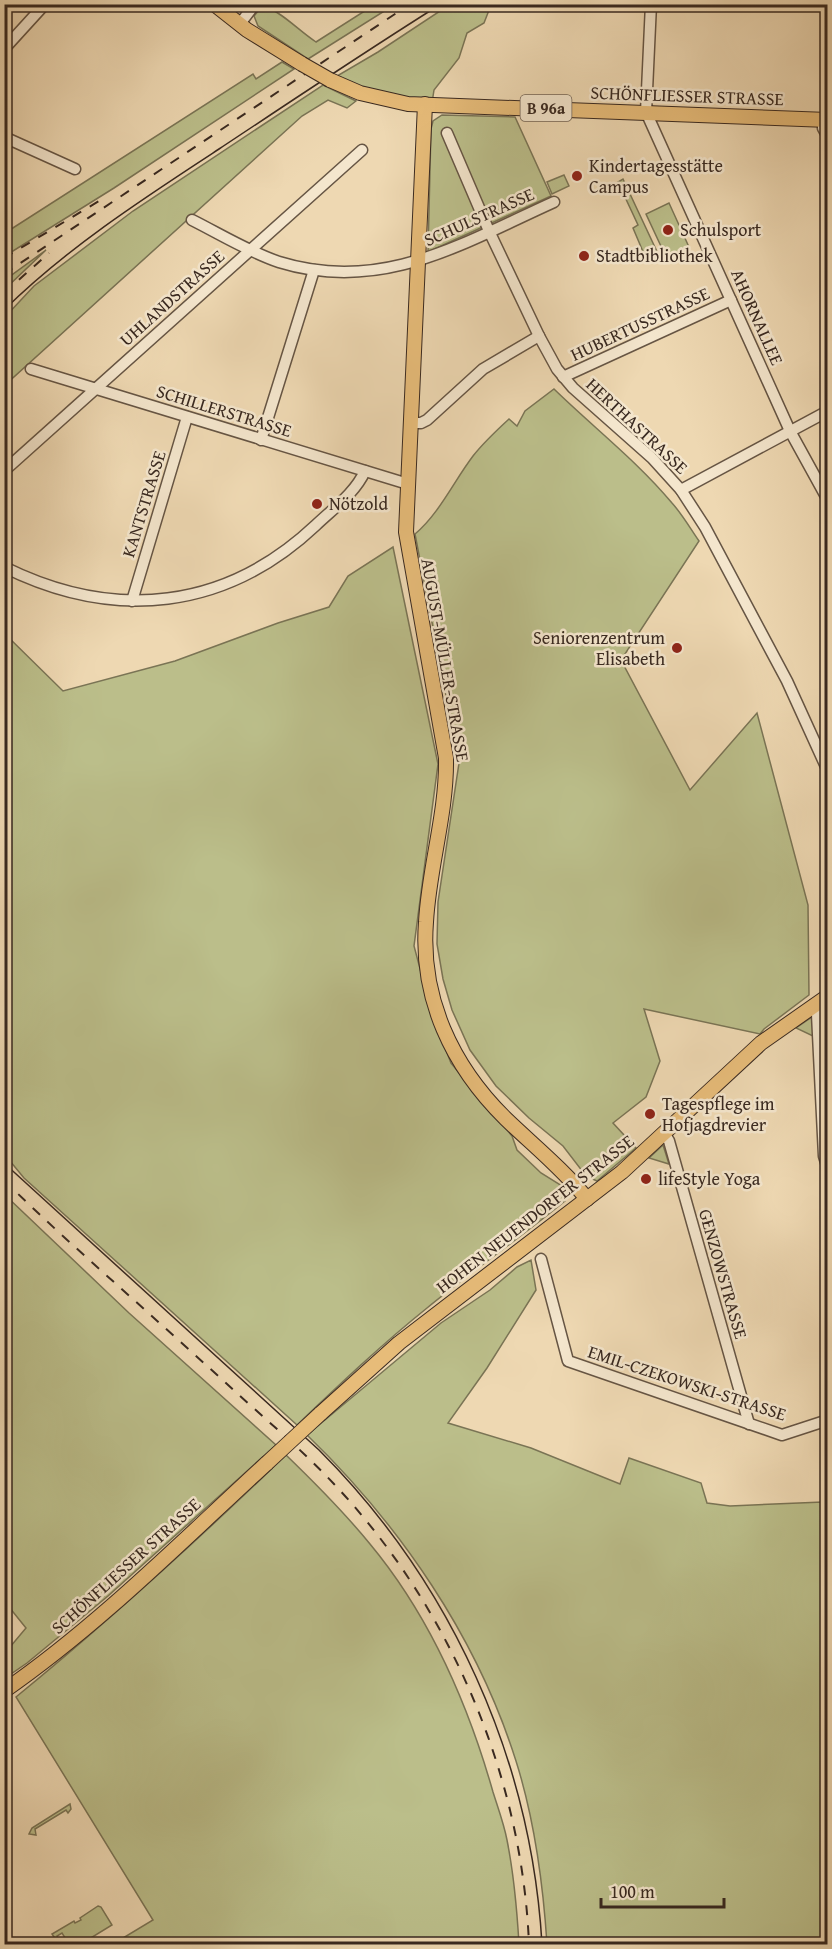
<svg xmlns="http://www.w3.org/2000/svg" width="832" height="1949" viewBox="0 0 832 1949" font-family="'Gentium Book Plus',serif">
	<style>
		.green { fill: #bbbe8a; stroke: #7a7455; stroke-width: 1.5 }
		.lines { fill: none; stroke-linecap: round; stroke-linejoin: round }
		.minor-casing { stroke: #654; stroke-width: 13 }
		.major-casing { stroke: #392920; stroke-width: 16 }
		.minor { stroke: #f4e6cd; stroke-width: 10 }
		.major { stroke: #e7bc79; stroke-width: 14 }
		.tram { stroke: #392920; stroke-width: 1.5 }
		.rail { stroke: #392920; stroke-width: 2; stroke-dasharray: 10 10; stroke-linecap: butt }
		.major-bridge-casing { stroke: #392920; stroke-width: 16; stroke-linecap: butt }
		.major-bridge { stroke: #e7bc79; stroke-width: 14 }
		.poi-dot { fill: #8f2418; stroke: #f4e6cd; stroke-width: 2 }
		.labels { text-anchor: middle; stroke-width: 5; stroke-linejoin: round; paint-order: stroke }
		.shield { fill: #f4e6cd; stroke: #716254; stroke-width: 1.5 }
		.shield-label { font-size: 16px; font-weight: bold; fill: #392920 }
		.street-label { font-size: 18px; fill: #392920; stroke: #f4e6cd }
		.poi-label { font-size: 18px; fill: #392920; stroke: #f4e6cd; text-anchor: start }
	</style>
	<rect width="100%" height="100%" fill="#eed8b2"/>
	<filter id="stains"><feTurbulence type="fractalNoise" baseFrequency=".00333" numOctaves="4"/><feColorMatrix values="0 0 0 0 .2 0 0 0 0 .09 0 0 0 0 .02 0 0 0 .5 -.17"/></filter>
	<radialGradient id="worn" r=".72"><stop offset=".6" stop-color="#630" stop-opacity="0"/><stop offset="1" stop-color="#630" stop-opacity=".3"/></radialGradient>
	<!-- green -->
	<g class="green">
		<path d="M263,5C283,13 298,30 316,42L374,5H394L308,59L258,26L254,16Z"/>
		<polygon points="449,5 491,5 484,23 467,33 459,58 434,90 432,103 364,93 337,76 378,52"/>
		<polygon points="282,62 294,69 114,188 5,256 5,233 253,74 256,79"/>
		<polygon points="323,85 356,101 347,108 328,100 302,116 5,385 5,317 34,286 133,211"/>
		<polygon points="442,115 515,117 551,196 428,252 431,129 433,121"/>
		<polygon points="564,175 569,186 552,194 547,182"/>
		<polygon points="623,179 660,258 654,261 650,251 644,254 633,228 638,225 618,182"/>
		<polygon points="669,203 689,247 666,257 646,214"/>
		<polygon points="46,250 5,289 5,280"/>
		<path d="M554,389C593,427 637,461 672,503C682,514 690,528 699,541L621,660L690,790L757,713L808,905L809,995L764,1029L760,1034L644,1009L660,1061L646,1097L613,1123L636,1148L597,1181L586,1176L563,1146L529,1118L496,1086L470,1050L452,1010L443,979L437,944L438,902L459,763L415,534C439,514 454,481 473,456C484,442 497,430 509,419L517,426L525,411Z"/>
		<path d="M393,547L438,764L414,946L432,1014L451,1063L512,1136L517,1150L541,1173L567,1189L565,1201C520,1238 472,1271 427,1308C381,1345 339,1385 297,1425L24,1178L5,1155L4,633L63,691L175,661L278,623L329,607L348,576Z"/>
		<polygon points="812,1017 815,1037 796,1028"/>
		<polygon points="663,1145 669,1164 649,1158"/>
		<polygon points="5,1195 129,1313 276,1445 108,1596 27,1663 5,1678 5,1653 26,1628 5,1602"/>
		<path d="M531,1260L536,1290L487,1368L448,1423L531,1448L620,1484L629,1458L701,1483L707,1503L730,1506L823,1502L827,1505V1944H547C543,1883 535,1821 516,1761C477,1637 400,1525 307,1435L441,1323L490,1290L517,1267Z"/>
		<path d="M286,1455C315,1483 344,1512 370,1544C429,1615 468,1704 493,1792C498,1808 504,1824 507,1840C514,1875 517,1910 519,1944H113L153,1920L16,1697C110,1620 199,1539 286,1455Z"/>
		<polygon points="70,1804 71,1809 68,1813 66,1810 35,1829 36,1835 29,1834 32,1828"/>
		<polygon points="98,1906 101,1907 112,1925 81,1944 69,1944 62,1933 57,1936 60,1942 58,1943 52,1934 74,1921 75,1923 81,1920 80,1918"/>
	</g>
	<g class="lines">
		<defs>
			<g id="minor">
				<polyline points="651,4 646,112 790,431 828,500"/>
				<polyline points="239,25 255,4"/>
				<polyline points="4,49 45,4"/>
				<polyline points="823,120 823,128 828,137"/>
				<polyline points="447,133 489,231 539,336 557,369 573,388 652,458 681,490 705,527 787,681 828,771"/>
				<polyline points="4,137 75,169"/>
				<path d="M192,220C220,234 249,252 279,262C382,294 463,243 554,202"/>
				<polyline points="31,369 408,484"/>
				<polyline points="563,377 731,300"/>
				<polyline points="411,423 421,423 427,420 483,369 539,336"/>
				<polyline points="261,440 314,270"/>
				<polyline points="4,471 362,150"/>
				<polyline points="681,490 828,411"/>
				<path d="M4,567C115,622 226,610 316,525C334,508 355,493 365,471"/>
				<polyline points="132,601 187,417"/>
				<polyline points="813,1005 817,1014 824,1156 828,1169"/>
				<polyline points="664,1133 669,1141 749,1424"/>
				<polyline points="541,1259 568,1361 782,1435 828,1420"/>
			</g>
			<g id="major">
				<polyline points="214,4 247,30 302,64"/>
				<polyline points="330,80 360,93 408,104 828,120"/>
				<path d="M425,104L406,532L446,758C447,813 429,867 426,922C420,998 452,1066 506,1119C533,1145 564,1170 587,1199"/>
				<polyline points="320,1414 399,1343 622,1172 761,1043 828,996"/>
				<path d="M4,1691C99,1625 182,1541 267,1463"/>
			</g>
		</defs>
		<!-- minor casing -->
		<use href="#minor" class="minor-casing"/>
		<!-- major casing -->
		<use href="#major" class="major-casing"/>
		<!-- minor -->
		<use href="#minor" class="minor"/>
		<!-- major -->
		<use href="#major" class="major"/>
		<!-- tram -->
		<g class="tram">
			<path d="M4,310C68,247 144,198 219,149C293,100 366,51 441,4"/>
			<path d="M4,1163L319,1450C451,1582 531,1758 542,1944"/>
		</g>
		<!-- rail -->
		<g class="rail">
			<polyline points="4,258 99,201"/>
			<polyline points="4,274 410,4"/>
			<polyline points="4,293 49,253"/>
			<path d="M4,1180C34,1210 65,1238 96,1266C144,1309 192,1352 239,1395C271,1424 304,1452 334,1484C450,1607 522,1775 529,1944"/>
		</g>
		<defs>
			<g id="major-bridge">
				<polyline points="302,64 330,80"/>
				<polyline points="267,1463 320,1414"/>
			</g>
		</defs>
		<!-- major-bridge casing -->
		<use href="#major-bridge" class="major-bridge-casing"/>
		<!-- major-bridge -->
		<use href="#major-bridge" class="major-bridge"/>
	</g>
	<!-- markers -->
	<g class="poi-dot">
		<circle cx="577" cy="176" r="6"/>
		<circle cx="668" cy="230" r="6"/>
		<circle cx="584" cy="256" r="6"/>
		<circle cx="317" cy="504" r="6"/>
		<circle cx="677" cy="648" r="6"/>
		<circle cx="650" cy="1114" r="6"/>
		<circle cx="646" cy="1179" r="6"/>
	</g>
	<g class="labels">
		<!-- shield labels -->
		<rect class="shield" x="520.5" y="95" width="51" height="26" rx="4.5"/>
		<g class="shield-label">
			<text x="546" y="114">B 96a</text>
		</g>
		<!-- street labels -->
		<g class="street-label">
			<text transform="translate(687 96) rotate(2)" y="6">SCHÖNFLIESSER STRASSE</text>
			<text transform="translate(479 217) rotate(-24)" y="6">SCHULSTRASSE</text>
			<text transform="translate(172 298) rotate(-42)" y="6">UHLANDSTRASSE</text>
			<text transform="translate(757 317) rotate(66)" y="6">AHORNALLEE</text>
			<text transform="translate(640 324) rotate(-25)" y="6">HUBERTUSSTRASSE</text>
			<text transform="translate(224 411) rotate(17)" y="6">SCHILLERSTRASSE</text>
			<text transform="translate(637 426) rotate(43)" y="6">HERTHASTRASSE</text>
			<text transform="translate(144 504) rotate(-73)" y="6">KANTSTRASSE</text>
			<text transform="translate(445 660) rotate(80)" y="6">AUGUST-MÜLLER-STRASSE</text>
			<text transform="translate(535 1214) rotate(-38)" y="6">HOHEN NEUENDORFER STRASSE</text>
			<text transform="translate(723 1274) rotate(74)" y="6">GENZOWSTRASSE</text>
			<text transform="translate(687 1383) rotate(18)" y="6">EMIL-CZEKOWSKI-STRASSE</text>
			<text transform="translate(126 1566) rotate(-42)" y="6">SCHÖNFLIESSER STRASSE</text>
		</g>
		<!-- poi labels -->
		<g class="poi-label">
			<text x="589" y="172">Kindertagesstätte<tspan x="589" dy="21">Campus</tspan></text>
			<text x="680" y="236">Schulsport</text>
			<text x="596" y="262">Stadtbibliothek</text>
			<text x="329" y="510">Nötzold</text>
			<text x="665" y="644" text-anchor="end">Seniorenzentrum<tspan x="665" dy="21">Elisabeth</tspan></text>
			<text x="662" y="1110">Tagespflege im<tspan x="662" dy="21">Hofjagdrevier</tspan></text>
			<text x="658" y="1185">lifeStyle Yoga</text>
		</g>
	</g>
	<!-- margin -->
	<rect width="832" height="1949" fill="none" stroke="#eed8b2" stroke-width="24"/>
	<rect x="6" y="6" width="820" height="1937" fill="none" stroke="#392920" stroke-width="3"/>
	<rect x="12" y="12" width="808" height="1925" fill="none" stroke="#392920" stroke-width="1.5"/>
	<!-- scale -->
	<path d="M601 1898v9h123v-9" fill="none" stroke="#392920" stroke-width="3"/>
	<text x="610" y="1898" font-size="18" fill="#392920" stroke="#f4e6cd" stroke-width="4.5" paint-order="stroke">100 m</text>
	<rect width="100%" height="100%" filter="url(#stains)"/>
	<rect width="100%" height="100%" fill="url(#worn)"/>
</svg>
